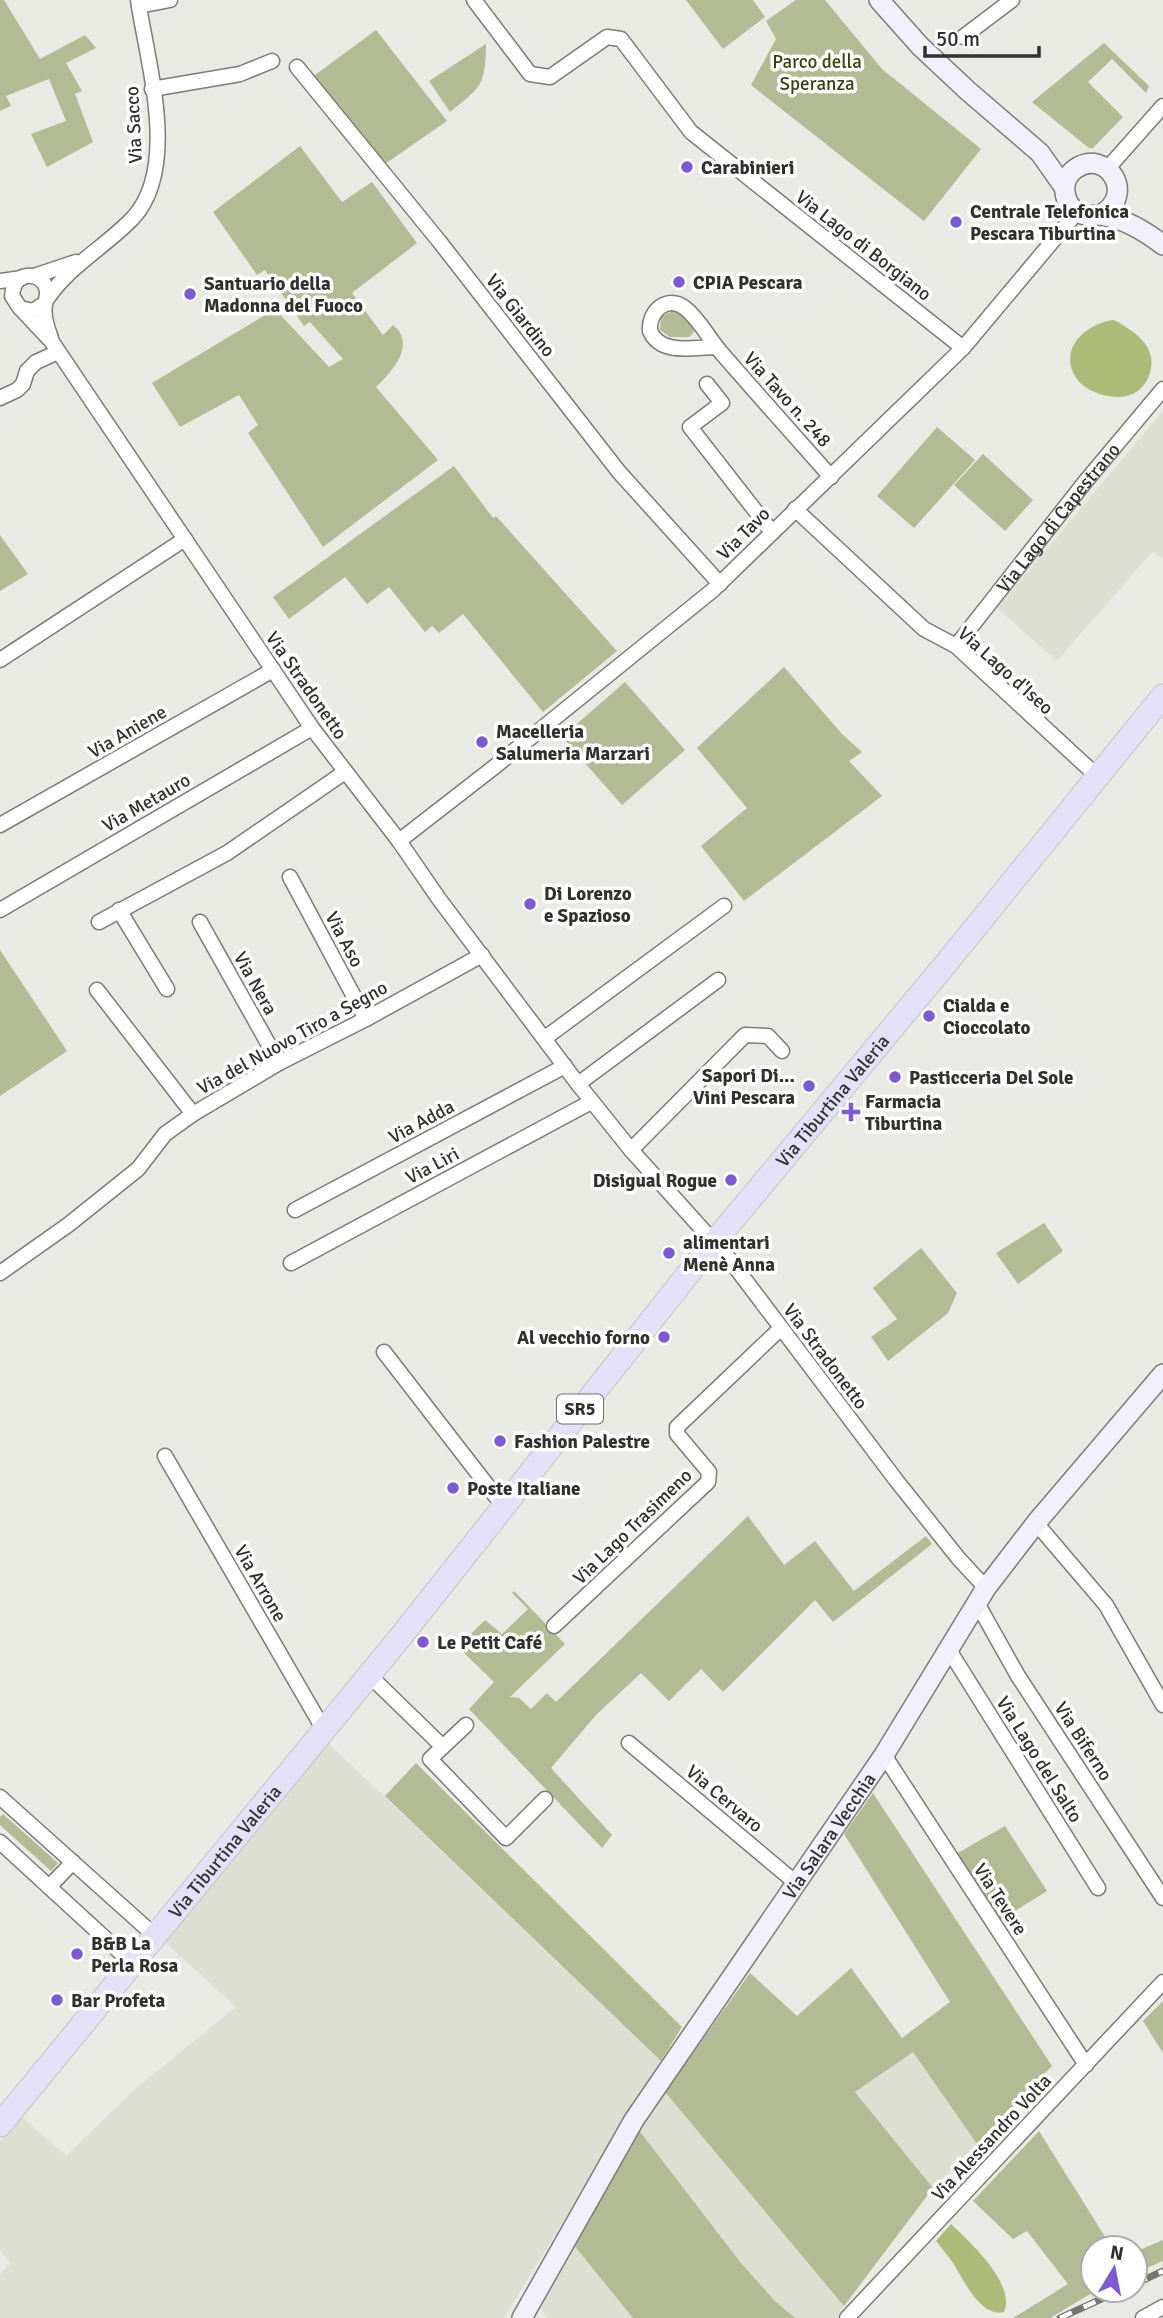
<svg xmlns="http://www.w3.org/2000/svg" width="1163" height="2318" viewBox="0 0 1163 2318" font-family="Signika,sans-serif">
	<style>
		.built { fill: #dcdfd2 }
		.green { fill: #b2bb93 }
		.forest { fill: #adbb79 }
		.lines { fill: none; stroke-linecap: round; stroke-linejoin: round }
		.street-casing { stroke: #7b7c76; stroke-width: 17 }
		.secondary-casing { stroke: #7b7c76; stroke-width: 22 }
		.primary-casing { stroke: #c5c5c4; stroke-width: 25 }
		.street { stroke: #fff; stroke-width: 14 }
		.secondary { stroke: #f1effb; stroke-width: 19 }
		.primary { stroke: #e3e0f8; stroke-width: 23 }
		.rail-casing { stroke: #757672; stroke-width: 7 }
		.rail { stroke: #fff; stroke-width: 4.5; stroke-dasharray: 13; stroke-linecap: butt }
		.poi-dot { fill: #7c5ad4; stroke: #fff; stroke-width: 2.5 }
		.labels { text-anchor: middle; stroke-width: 7; stroke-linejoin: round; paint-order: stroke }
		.shield { fill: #fff; stroke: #6e6f6d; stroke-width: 2 }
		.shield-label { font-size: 18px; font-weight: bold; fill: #30312e }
		.park-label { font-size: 19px; fill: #38410e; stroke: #fff }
		.street-label { font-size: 19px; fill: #30312e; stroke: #fff }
		.poi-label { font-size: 19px; font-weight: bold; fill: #30312e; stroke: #fff; text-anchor: start }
	</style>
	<rect width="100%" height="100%" fill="#e8eae3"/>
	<!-- built -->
	<g class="built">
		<polygon points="1163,411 1163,559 1153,551 1057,661 997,608"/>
		<polygon points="324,1739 661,2061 504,2318 0,2318 0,2274 11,2263 0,2251 0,2142 19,2114 66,2156 135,2089 236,2007 163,1940"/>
		<polygon points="913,2052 977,2144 933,2188 855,2092"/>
		<polygon points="665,2092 844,2306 836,2318 795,2318 775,2301 741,2263 638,2129"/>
		<polygon points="573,2244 633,2318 548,2318 539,2306"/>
	</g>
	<!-- green -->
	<g class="green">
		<polygon points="0,0 4,0 40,59 85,35 96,48 66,63 82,91 75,94 93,142 47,167 31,134 66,121 49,79 6,96 11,106 0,111"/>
		<polygon points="686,0 753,0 765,17 723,49"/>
		<polygon points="796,0 825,0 882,69 981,149 924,221 751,85 776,39 766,21"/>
		<polygon points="376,30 447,121 382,166 311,78"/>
		<polygon points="1104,43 1149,86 1146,93 1112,59 1088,82 1123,117 1093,148 1089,148 1032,102"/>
		<path d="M486,44C485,86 482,86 450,112L429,81Z"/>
		<path d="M300,146L342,202L372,182L417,243L352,293L383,335L393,325C417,344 392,372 376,387L438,460L323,547L248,433L258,425L239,395L180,427L152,383L275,309L329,367L343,359L310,322L304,326L265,270L257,275L213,212Z"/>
		<path d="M672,311C681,312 693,322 694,332L689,337H670L660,330L661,317Z"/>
		<polygon points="937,427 975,460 914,528 877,496"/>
		<polygon points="983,454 1033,500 1005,531 954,485"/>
		<polygon points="454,466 493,518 496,516 617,651 543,712 463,614 439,633 432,626 425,632 389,587 367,604 345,577 289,619 273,597"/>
		<polygon points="0,535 28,574 0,591"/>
		<polygon points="784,667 842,734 862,752 849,761 882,796 744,901 701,846 747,808 697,748"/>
		<polygon points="625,682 685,750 622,805 562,737"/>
		<polygon points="0,950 67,1051 0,1096"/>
		<polygon points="1044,1223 1063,1251 1018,1284 996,1253"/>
		<polygon points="921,1248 957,1293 948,1313 888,1361 871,1337 897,1319 873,1288"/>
		<polygon points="748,1516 784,1565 815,1541 854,1591 926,1536 932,1544 833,1622 815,1600 723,1692 701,1669 669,1701 641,1673 596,1715 551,1768 612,1835 602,1848 469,1709 494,1682 458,1647 485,1620 502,1634 528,1609 512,1593 514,1591 565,1644 510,1697 519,1698 531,1709 547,1693 556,1702"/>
		<polygon points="416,1763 682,2027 661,2061 385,1796"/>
		<polygon points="873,1793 1052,2066 977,2144 913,2052 855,2092 933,2188 844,2306 665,2092 750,1973 797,2016 851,1968 902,2038 950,2002 844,1834"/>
		<polygon points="3,1814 58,1863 51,1871 0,1825 0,1817"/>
		<polygon points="1005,1826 1047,1891 997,1922 956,1854"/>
		<polygon points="1163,2001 1163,2053 1143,2021"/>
		<polygon points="638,2129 741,2263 775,2301 795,2318 633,2318 573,2244"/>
		<polygon points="1039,2131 1112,2248 1093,2248 1093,2290 1097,2290 1050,2318 1013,2318 1068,2284 1027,2231 1013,2239 973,2201"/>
		<polygon points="1163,2240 1163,2261 1135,2273 1135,2252"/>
	</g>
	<!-- forest -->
	<g class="forest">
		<path d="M1114,320C1134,331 1158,346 1150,373C1147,382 1142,389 1133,394C1116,402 1084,393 1075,376C1059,347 1087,323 1114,320Z"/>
		<path d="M951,2224C970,2242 1016,2284 1004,2312C980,2318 963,2278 953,2263C948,2255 941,2248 936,2241Z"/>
	</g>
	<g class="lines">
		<defs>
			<g id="street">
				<polyline points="474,0 530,74 550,77 607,37 621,39 691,132 963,348"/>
				<polyline points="139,6 170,0"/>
				<polyline points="963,37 1012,0"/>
				<polyline points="297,67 439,241 619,472 720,584"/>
				<polyline points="152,89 240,74 272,61"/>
				<polyline points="1107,169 1163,106"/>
				<polyline points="34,276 76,262"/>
				<polyline points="0,281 22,278"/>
				<path d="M47,299C70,265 105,247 133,218C180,167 147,62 138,0"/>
				<path d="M45,303L33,311L20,308L12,296C13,290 13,285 18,280C27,272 42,276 46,287C49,294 46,297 45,304C43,314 47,328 51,338"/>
				<polyline points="20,308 52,342 312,728 399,841 439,899 578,1084 631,1150 730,1260 896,1480 959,1559 986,1588"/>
				<path d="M716,347C694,347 661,356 650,331C648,312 667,294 685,308C699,319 708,337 719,350C756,393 794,435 831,477"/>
				<polyline points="707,384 722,403 690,427 772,532"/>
				<polyline points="0,398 17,390 23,384 27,371 36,362 58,352"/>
				<polyline points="795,509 924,629 956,646 1098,777"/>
				<path id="s1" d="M956,646L1085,482L1163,389"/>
				<polyline points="0,660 185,539"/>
				<polyline points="0,825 273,670"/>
				<polyline points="399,841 493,768 713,590 963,348 1077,212"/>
				<polyline points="290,877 366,1019"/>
				<polyline points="0,910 312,728"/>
				<polyline points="119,910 167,989"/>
				<polyline points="99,922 227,853 345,772"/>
				<polyline points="200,922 279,1063"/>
				<polyline points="97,990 193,1114"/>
				<polyline points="545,1038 724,906"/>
				<polyline points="578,1084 718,980"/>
				<polyline points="631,1150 745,1035 768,1036 782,1051"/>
				<polyline points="295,1210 565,1066"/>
				<polyline points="291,1263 591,1102"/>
				<polyline points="0,1273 68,1225 138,1169 165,1134 193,1114 279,1063 366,1019 482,955"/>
				<polyline points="384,1352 504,1507"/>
				<polyline points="165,1456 324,1730"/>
				<polyline points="1036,1523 1106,1605 1163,1705"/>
				<polyline points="977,1603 1018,1676 1163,1898"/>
				<polyline points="554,1626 708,1482 709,1472 677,1434 677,1427 780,1329"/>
				<polyline points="949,1650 1098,1888"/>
				<polyline points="369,1675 442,1746"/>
				<polyline points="466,1725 430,1759 506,1838 545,1799"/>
				<polyline points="629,1743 796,1883"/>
				<polyline points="884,1755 1086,2065"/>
				<polyline points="0,1797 154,1935"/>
				<polyline points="0,1842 132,1963"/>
				<polyline points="49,1887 73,1862"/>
				<polyline points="847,2318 1163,1982"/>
				<polyline points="1143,2318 1163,2307"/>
			</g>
			<g id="secondary">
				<polyline points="879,0 920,46 968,91 1040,153 1064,187"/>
				<path d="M1100,215C1138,195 1106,147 1075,169C1068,174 1064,183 1065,192C1066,202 1071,209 1079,213C1087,217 1092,215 1100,215C1123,218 1145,231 1163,245"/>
				<path id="s2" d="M522,2318L634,2120L884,1755L986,1588L1036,1523L1163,1374"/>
			</g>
			<g id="primary">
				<path id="s3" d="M0,2125L402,1635L696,1264L944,966L1163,696"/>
			</g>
		</defs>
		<!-- street casing -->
		<use href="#street" class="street-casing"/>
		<!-- secondary casing -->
		<use href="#secondary" class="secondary-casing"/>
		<!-- primary casing -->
		<use href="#primary" class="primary-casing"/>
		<!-- street -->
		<use href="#street" class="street"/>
		<!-- secondary -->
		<use href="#secondary" class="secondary"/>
		<!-- primary -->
		<use href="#primary" class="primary"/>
		<defs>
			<g id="rail">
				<polyline points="1135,2284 1163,2271"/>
				<polyline points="1060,2318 1121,2290"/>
			</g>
		</defs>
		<!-- rail casing -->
		<use href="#rail" class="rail-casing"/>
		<!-- rail -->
		<use href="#rail" class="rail"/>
	</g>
	<!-- markers -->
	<g class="poi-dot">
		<circle cx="687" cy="167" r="7"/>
		<circle cx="956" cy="222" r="7"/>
		<circle cx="679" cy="282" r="7"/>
		<circle cx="190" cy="294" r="7"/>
		<circle cx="482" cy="742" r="7"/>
		<circle cx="530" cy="904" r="7"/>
		<circle cx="929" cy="1016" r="7"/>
		<circle cx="895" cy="1077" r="7"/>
		<circle cx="809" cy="1086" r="7"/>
		<path d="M847.5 1101.5h7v7h7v7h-7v7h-7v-7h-7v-7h7z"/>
		<circle cx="731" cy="1180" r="7"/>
		<circle cx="669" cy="1253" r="7"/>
		<circle cx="664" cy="1337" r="7"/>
		<circle cx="500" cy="1441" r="7"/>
		<circle cx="453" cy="1488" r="7"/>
		<circle cx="423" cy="1642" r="7"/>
		<circle cx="77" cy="1954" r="7"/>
		<circle cx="57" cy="2000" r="7"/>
	</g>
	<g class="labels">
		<!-- shield labels -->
		<rect class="shield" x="557" y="1394.5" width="46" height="29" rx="5"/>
		<g class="shield-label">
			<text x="580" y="1415">SR5</text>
		</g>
		<!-- park labels -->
		<g class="park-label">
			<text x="817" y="68">Parco della<tspan x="817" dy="22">Speranza</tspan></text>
		</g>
		<!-- street labels -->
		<g class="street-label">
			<text transform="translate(133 125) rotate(-93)" y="7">Via Sacco</text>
			<text transform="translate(864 245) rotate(38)" y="7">Via Lago di Borgiano</text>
			<text transform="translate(521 315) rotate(52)" y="7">Via Giardino</text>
			<text transform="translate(788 399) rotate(48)" y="7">Via Tavo n. 248</text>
			<text dy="7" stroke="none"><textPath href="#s1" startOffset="164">Via Lago di Capestrano</textPath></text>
			<text transform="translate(743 533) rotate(-45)" y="7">Via Tavo</text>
			<text transform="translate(1006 670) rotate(42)" y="7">Via Lago d'Iseo</text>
			<text transform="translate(307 685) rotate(55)" y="7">Via Stradonetto</text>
			<text transform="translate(127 731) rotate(-30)" y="7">Via Aniene</text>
			<text transform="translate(146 802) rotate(-30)" y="7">Via Metauro</text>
			<text transform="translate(345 939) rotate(62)" y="7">Via Aso</text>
			<text transform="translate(256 983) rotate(61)" y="7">Via Nera</text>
			<text transform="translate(292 1037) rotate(-29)" y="7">Via del Nuovo Tiro a Segno</text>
			<text dy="7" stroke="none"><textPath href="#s3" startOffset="1320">Via Tiburtina Valeria</textPath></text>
			<text transform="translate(421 1121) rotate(-28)" y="7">Via Adda</text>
			<text transform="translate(432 1165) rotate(-28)" y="7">Via Liri</text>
			<text transform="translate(826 1356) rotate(53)" y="7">Via Stradonetto</text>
			<text transform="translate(632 1526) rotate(-44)" y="7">Via Lago Trasimeno</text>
			<text transform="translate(261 1583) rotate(60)" y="7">Via Arrone</text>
			<text transform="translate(1084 1741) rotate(57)" y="7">Via Biferno</text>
			<text transform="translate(1040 1759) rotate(58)" y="7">Via Lago del Salto</text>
			<text transform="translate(725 1798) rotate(40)" y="7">Via Cervaro</text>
			<text dy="7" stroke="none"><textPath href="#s2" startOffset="572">Via Salara Vecchia</textPath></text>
			<text dy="7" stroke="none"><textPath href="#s3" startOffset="354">Via Tiburtina Valeria</textPath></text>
			<text transform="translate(1001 1899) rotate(57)" y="7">Via Tevere</text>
			<text transform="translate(991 2137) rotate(-47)" y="7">Via Alessandro Volta</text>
		</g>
		<!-- poi labels -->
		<g class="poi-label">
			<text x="701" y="174">Carabinieri</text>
			<text x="970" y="218">Centrale Telefonica<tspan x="970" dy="22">Pescara Tiburtina</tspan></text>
			<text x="693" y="289">CPIA Pescara</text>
			<text x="204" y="290">Santuario della<tspan x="204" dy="22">Madonna del Fuoco</tspan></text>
			<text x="496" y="738">Macelleria<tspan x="496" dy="22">Salumeria Marzari</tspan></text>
			<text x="544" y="900">Di Lorenzo<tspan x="544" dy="22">e Spazioso</tspan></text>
			<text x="943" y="1012">Cialda e<tspan x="943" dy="22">Cioccolato</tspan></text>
			<text x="795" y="1082" text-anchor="end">Sapori Di...<tspan x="795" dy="22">Vini Pescara</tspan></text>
			<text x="909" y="1084">Pasticceria Del Sole</text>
			<text x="865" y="1108">Farmacia<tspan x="865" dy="22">Tiburtina</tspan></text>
			<text x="717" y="1187" text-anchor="end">Disigual Rogue</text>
			<text x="683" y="1249">alimentari<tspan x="683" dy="22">Menè Anna</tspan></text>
			<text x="650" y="1344" text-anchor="end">Al vecchio forno</text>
			<text x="514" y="1448">Fashion Palestre</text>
			<text x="467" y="1495">Poste Italiane</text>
			<text x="437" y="1649">Le Petit Café</text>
			<text x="91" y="1950">B&amp;B La<tspan x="91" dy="22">Perla Rosa</tspan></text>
			<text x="71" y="2007">Bar Profeta</text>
		</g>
	</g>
	<!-- north arrow -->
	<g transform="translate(1114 2269) rotate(10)"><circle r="33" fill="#ffffff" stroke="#acadab" stroke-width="2"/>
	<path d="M0-5L12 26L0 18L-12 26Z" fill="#7c5ad4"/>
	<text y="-10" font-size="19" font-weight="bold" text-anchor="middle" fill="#30312e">N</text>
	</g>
	<!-- scale -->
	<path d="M925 46v10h114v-10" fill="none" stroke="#30312e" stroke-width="3.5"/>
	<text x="936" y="46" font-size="21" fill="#30312e" stroke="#ffffff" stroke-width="5" paint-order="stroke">50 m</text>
</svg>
